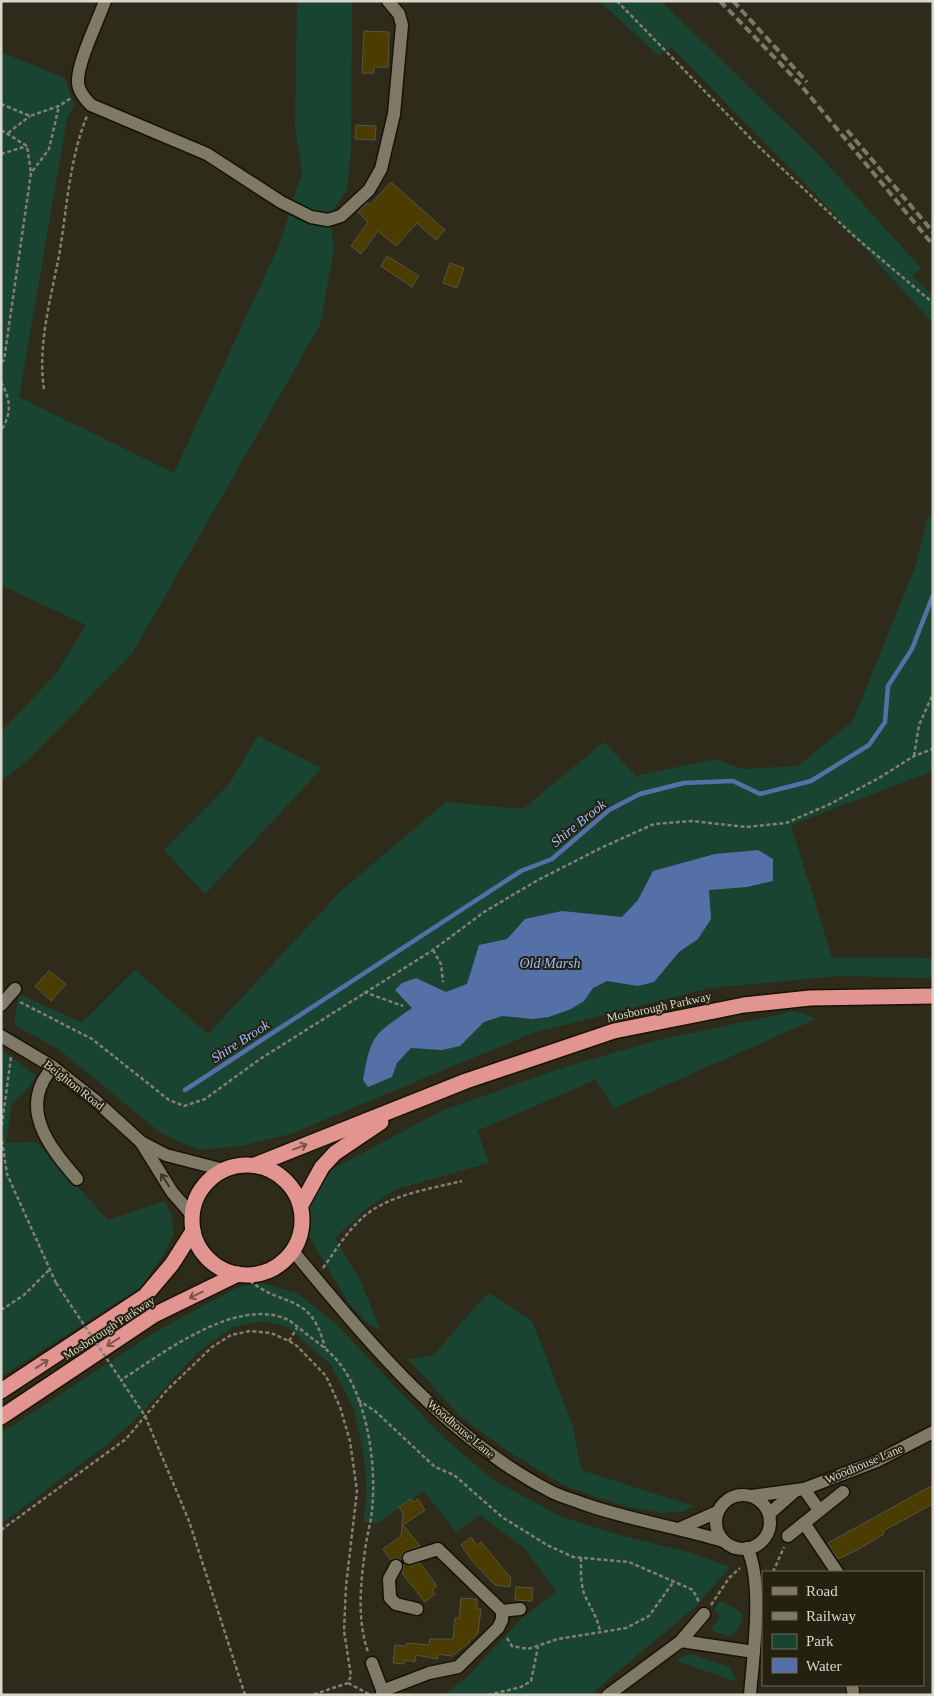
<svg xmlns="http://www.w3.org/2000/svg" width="934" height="1696" viewBox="0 0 934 1696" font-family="Georgia,serif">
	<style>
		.green { fill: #194432 }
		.water { fill: #5470a7 }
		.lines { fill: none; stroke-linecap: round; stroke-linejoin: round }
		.stream { stroke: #5470a7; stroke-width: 4.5 }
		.building { fill: #4b3d01; stroke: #585442 }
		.minor-casing { stroke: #171305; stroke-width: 15 }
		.highway-casing { stroke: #171305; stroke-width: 18 }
		.path { stroke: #837f72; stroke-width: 2.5; stroke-dasharray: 4 2.5; stroke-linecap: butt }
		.minor { stroke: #7f7a67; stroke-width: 12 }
		.highway { stroke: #e29590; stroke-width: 15 }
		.rail { stroke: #7c796b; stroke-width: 4; stroke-dasharray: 8 4; stroke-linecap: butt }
		.path-bridge { stroke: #837f72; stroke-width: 2.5; stroke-dasharray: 4 2.5; stroke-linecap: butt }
		.oneway { stroke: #7a554a }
		.oneway2 { stroke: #3c3726 }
		.labels { text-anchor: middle; stroke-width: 4; stroke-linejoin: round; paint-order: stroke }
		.street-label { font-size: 12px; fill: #dad7cd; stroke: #252111 }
		.water-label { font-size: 14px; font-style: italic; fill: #9ebefe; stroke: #252111 }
	</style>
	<rect width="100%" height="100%" fill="#2f2b1b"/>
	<!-- green -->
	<g class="green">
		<polygon points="297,1 352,1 351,150 347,189 330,215 334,250 320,325 132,654 29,759 1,782 1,732 55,675 86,625 1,585 1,52 65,78 74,105 67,119 19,397 174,473 280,243 302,172 295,126"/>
		<polygon points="599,1 661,1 818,154 921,268 913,277 933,296 933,319 931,321 816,195 671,47 659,56"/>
		<polygon points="933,514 933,771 791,825 832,957 933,958 933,978 838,976 710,988 533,1033 290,1134 241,1146 199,1150 161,1133 57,1048 14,1025 19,994 82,1023 135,970 208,1034 342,890 446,802 523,809 604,742 636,776 716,759 742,769 798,766 853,721 916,565 928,516"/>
		<polygon points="258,736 322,768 205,894 164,850 230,783"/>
		<polygon points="796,1011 816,1019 614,1108 595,1080 477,1131 489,1163 397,1189 367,1208 335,1238 360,1280 381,1331 366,1322 348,1302 309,1236 308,1210 331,1170 441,1111 568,1066 658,1040"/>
		<polygon points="1,1049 36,1076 27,1090 12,1103 6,1143 36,1142 108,1220 165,1201 171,1216 174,1234 164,1253 142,1286 1,1377"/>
		<polygon points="261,1283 297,1293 337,1325 443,1437 493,1480 562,1517 619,1535 691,1553 730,1567 694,1608 590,1695 442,1695 464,1680 521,1619 557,1592 525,1549 480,1515 456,1532 424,1491 377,1523 363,1522 367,1495 364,1456 354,1409 331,1365 288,1327 264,1321 233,1327 200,1350 135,1420 110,1442 1,1524 1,1433 157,1331 236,1288"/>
		<polygon points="489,1293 532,1321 573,1426 581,1470 693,1506 683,1512 661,1513 623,1506 567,1487 509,1452 461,1417 408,1359 434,1355 474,1308"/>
		<polygon points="721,1601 742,1613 743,1621 731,1636 714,1632 711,1629 720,1616 714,1609"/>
		<polygon points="691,1654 730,1667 737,1682 677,1661 680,1657"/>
	</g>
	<!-- water -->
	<path class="water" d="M758,850L773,859V881L747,887L709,890L711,919L698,939L679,952L654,982L638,986L607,981L593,988L584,1001L571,1009L549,1017L532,1019L502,1016L484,1022L460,1046L442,1050L411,1048L397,1063L392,1077L368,1087L363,1080C372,1032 373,1036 412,1008L395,990L402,983L416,978L446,992L467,984L479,945L507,939L525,919L562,911L622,917L638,900L653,871L715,854Z"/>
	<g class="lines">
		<!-- stream -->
		<polyline class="stream" points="185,1090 521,871 552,859 609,810 640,794 684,783 733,781 760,794 811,781 869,745 885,722 888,686 912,649 933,595"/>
	</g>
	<!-- building -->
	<g class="building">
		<polygon points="364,31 389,32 388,67 374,67 374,73 362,73"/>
		<polygon points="356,125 376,126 375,140 355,139"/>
		<polygon points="391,182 445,230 436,240 417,223 396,246 378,231 361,254 351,246 368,222 358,212 367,203 370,205"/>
		<polygon points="387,256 419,276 412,287 381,266"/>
		<polygon points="450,263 464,268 457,288 443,283"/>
		<polygon points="49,971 66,984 51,1001 35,986"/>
		<polygon points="933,1485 933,1504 883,1531 884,1534 857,1550 838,1559 828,1543"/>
		<polygon points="411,1499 414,1502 418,1499 425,1510 403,1525 420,1546 403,1552 401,1560 396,1558 391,1560 383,1549 401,1536 403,1513 399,1507"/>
		<polygon points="471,1537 477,1545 481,1542 511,1578 510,1587 495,1585 473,1562 461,1545"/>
		<polygon points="420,1563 437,1586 432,1590 435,1594 425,1602 402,1573 404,1564 411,1566"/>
		<polygon points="516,1587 533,1588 532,1601 515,1600"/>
		<polygon points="461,1598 477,1599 477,1609 481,1609 478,1633 469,1642 470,1642 451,1657 452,1656 437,1654 438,1659 416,1655 415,1662 405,1660 404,1664 393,1663 395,1645 406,1646 407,1643 429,1645 430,1639 453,1639 455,1618 459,1618"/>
	</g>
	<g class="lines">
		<defs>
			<g id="minor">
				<path d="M105,1C98,21 77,63 78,82C78,91 85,99 91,105L207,154L281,202L311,217L328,220L341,216L369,190L381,169L394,114L402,25L399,14L388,1"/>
				<polyline points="1,1005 15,989"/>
				<polyline points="1,1036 53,1067 96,1101 141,1142 166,1155 224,1170"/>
				<path d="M53,1067C17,1107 49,1147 77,1179"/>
				<polyline points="141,1142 172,1192 192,1215"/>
				<path d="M293,1251C368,1341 446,1438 552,1492C562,1497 574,1500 584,1504C630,1520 677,1527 723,1541"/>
				<polyline points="804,1489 819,1510"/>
				<circle cx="743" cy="1522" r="27"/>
				<polyline points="752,1496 804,1489 877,1461 933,1432"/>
				<polyline points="769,1514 794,1492"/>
				<polyline points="804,1523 837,1572"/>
				<polyline points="681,1528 717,1512"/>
				<polyline points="788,1536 843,1492"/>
				<path d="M747,1548C764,1582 753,1656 750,1695"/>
				<polyline points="396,1566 389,1579 390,1598 396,1604 417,1609"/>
				<polyline points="502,1611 520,1609"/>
				<polyline points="681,1641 754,1652"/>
				<polyline points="372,1663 384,1695"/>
				<polyline points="852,1685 853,1691"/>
				<polyline points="382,1691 429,1673 458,1667 498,1628 502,1620 502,1611 438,1549 409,1558"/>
				<polyline points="608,1695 681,1641 704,1614"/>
			</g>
			<g id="highway">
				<polyline points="255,1165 466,1081 614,1031 744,1005 810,998 933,996"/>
				<circle cx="247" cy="1220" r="55"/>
				<polyline points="301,1205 322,1167 335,1153 381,1122"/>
				<polyline points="1,1391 145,1296 172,1264 193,1231"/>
				<polyline points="1,1417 154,1315 238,1274"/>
			</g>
		</defs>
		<!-- minor casing -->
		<use href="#minor" class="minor-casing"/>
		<!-- highway casing -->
		<use href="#highway" class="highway-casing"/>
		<!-- path -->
		<g class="path">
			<polyline points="617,1 758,146 854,236 933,303"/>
			<polyline points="1,104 30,116 59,106 71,98"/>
			<polyline points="1,130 27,146 31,173"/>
			<polyline points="8,133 30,116"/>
			<polyline points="1,154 27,146"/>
			<polyline points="1,362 4,360 31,173 49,149 59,106"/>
			<path d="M1,382C11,401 12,412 1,431"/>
			<path d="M44,389C37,344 52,295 60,250C67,206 70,157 87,116"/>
			<polyline points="914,756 919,725 933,694"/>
			<polyline points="433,950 441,964 443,982"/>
			<polyline points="364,992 403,1006"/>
			<polyline points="20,1002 92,1039 169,1100 184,1106 205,1099 260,1059 433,950 484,912 538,880 603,847 654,824 693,821 746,827 786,823 830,804 879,778 914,756 933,749"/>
			<polyline points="1,1132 11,1057"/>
			<polyline points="1,1134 7,1174 56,1283"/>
			<path d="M323,1268C335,1251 346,1233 361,1219C386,1195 430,1189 462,1181"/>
			<path d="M250,1281C286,1309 311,1292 325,1348"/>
			<polyline points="1,1310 24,1295 50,1269"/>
			<polyline points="289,1341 297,1328"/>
			<polyline points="358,1400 375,1411 435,1467 454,1475 502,1517 547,1545 573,1557 629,1562 693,1590 699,1602"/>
			<polyline points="1,1530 126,1439 167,1390 212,1347 231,1335 250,1331 271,1333 289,1341 297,1346 326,1376 340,1407 350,1441 357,1491 346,1586 344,1631 351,1676 348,1683 312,1695"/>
			<path d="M581,1558C581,1571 580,1586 586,1598C592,1610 598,1619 600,1632"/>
			<polyline points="773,1572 784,1547"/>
			<polyline points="711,1605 729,1578 740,1568"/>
			<polyline points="507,1638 512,1646 528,1649 558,1639 626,1628 649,1616 674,1581"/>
			<polyline points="348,1683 369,1694"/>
			<path d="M245,1695L189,1521L145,1416L121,1380C162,1354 235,1297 286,1319C295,1323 304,1333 313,1339C320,1344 327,1350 333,1356C367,1390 377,1465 372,1510C371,1521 368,1532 366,1543C361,1580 356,1617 368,1652"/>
			<polyline points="488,1695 521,1687 531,1681 538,1647"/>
		</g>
		<!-- minor -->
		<use href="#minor" class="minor"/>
		<!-- highway -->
		<use href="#highway" class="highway"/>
		<!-- rail -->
		<g class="rail">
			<polyline points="720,1 799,83 933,245"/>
			<polyline points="733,1 807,82"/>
			<polyline points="847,130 933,232"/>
		</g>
		<!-- path-bridge -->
		<polyline class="path-bridge" points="56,1283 121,1380"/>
	</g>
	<!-- one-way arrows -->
	<defs><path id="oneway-shaft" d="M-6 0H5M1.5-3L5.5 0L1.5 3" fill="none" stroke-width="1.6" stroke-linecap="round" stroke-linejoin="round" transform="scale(1.25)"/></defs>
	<g class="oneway">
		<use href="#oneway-shaft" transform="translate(300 1147) rotate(-21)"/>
		<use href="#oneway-shaft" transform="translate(196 1295) rotate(154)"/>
		<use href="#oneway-shaft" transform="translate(113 1342) rotate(146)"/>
		<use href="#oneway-shaft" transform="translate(42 1364) rotate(-34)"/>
	</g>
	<use class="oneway2" href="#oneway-shaft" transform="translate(165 1180) rotate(-123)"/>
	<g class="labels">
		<!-- street labels -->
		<g class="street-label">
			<text transform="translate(659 1007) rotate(-12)" y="4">Mosborough Parkway</text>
			<text transform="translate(74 1085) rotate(38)" y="4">Beighton Road</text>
			<text transform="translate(109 1328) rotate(-33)" y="4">Mosborough Parkway</text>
			<text transform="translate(461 1429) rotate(40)" y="4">Woodhouse Lane</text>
			<text transform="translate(864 1464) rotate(-23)" y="4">Woodhouse Lane</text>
		</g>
		<!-- water labels -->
		<g class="water-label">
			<text transform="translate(578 823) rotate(-39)" y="5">Shire Brook</text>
			<text x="550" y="968">Old Marsh</text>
			<text transform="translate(240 1041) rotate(-33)" y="5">Shire Brook</text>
		</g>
	</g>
	<!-- border -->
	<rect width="934" height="1696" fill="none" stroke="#dad7cd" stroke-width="5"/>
	<!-- legend -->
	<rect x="762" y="1571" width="162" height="115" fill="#252111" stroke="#6d6a5c"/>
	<rect x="772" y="1587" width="25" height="8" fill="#7f7a67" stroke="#6d6a5c"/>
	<text x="806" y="1596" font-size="15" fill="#dad7cd">Road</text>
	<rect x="772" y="1612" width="25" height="8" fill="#7c796b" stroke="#6d6a5c"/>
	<text x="806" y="1621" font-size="15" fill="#dad7cd">Railway</text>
	<rect x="772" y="1634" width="25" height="15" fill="#194432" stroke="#6d6a5c"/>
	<text x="806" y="1646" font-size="15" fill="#dad7cd">Park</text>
	<rect x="772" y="1658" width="25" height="15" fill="#5470a7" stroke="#6d6a5c"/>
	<text x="806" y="1671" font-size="15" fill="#dad7cd">Water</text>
</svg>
